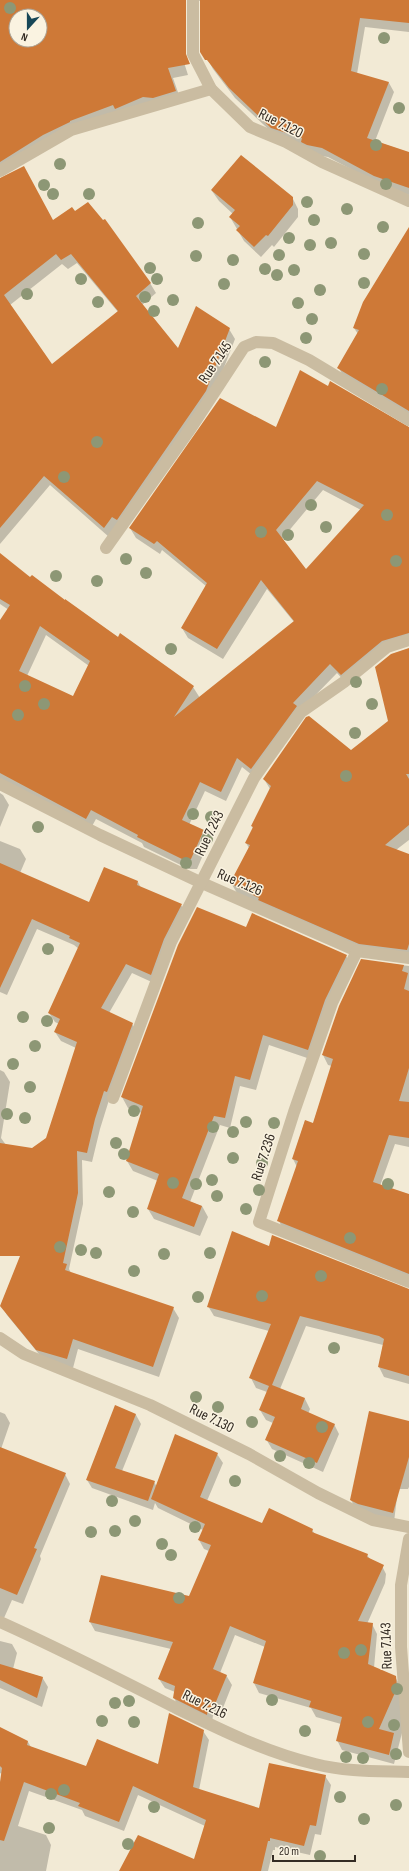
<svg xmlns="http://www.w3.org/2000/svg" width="409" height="1871" viewBox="0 0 409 1871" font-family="'Sofia Sans Condensed',sans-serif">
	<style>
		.shadow { fill: #0003; fill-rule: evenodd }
		.building { fill: #ce7937; fill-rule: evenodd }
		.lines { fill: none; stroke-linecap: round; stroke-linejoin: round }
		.minor { stroke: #cabca1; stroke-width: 12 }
		.tree { fill: #8d9775 }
		.labels { text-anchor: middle; stroke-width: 3; stroke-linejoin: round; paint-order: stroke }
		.street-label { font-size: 15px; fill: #342c24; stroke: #faf3e1 }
	</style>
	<rect width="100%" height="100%" fill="#f2ead5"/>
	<!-- shadow -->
	<g class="shadow">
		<path d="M0,0H164L188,75L173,78L181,101L74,131L2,174L0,177ZM16,16H40V40H16Z"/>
		<polygon points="193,0 409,0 409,32 365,27 357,74 389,83 394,92 375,141 409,153 409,195 381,185 328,157 314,155 277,137 235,98 213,69 207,58 209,2"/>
		<polygon points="0,180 53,221 150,283 156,293 142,305 178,350 229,329 235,339 211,401 109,537 50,485 0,544 0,378 51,366 118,312 77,263 68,269 62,264 10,305 0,335"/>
		<polygon points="212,191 292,197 298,209 298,217 274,247 272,245 261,257 244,241 230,217 233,214 219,201"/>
		<polygon points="409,229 409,417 344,378 339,368 358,334 354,328"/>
		<path d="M277,428H409V644L388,651L347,684L337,673L299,712L257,779L242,767L226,801L205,791L189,825L204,831L209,841L197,869H189L144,847L142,843L96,819L91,828L0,790V621L9,610L0,604V555L31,579L193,687L200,698L294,622L267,589L223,659L188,638L182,628L206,586L162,550L160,554L136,538L130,528ZM323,490L361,510L306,571L282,539ZM46,635L89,666L73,697L27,676Z"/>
		<polygon points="409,648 409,840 396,850 409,855 409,959 365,953 237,893 231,883 249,848 246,843 253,829 252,826 270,789 264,779 351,751 389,721"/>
		<polygon points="0,793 3,795 9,805 0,827"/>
		<polygon points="0,841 20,849 26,859 20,873 89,904 138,882 141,888 181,905 187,915 156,984 132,973 109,1013 132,1024 138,1034 109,1100 100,1129 92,1162 82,1160 83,1204 69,1269 71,1273 173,1308 179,1318 159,1377 78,1349 73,1368 43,1359 7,1315 1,1305 34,1226 0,1185 0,1070 4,1072 10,1082 1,1138 6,1145 32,1149 47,1139 76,1048 61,1041 55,1032 59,1024 55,1022 49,1013 79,949 74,945 37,929 7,995 0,992"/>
		<polygon points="246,929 346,956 352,966 313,1060 269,1045 256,1090 240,1086 230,1128 220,1125 190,1202 202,1206 208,1217 200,1236 154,1219 148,1209 158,1181 133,1171 127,1161 142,1113 128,1108 122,1097"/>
		<polygon points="362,960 409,966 409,1147 395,1144 380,1186 409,1195 409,1281 284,1231 279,1221 297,1167 293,1159 305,1121 313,1124 332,1066 328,1065 323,1055"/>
		<polygon points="269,1247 409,1290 409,1384 384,1377 379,1367 383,1345 306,1326 280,1389 305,1399 310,1409 308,1414 334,1424 339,1434 323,1472 272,1449 266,1439 273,1423 266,1420 260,1410 267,1392 256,1388 251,1378 269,1331 214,1316 208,1306"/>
		<polygon points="116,1407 136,1415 141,1424 122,1471 154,1482 157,1487 217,1454 223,1463 207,1501 263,1524 312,1530 315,1534 367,1555 370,1559 381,1564 386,1574 385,1583 367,1624 372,1624 377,1634 374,1668 395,1677 401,1687 404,1725 394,1764 342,1750 337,1740 341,1724 316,1717 311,1708 259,1693 254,1683 265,1647 235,1635 220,1673 226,1675 232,1685 219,1718 213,1715 212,1723 179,1707 174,1698 175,1692 165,1688 159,1679 171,1649 95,1631 90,1622 190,1598 209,1551 204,1549 199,1540 203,1530 158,1508 155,1503 153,1510 92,1488 87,1480"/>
		<polygon points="0,1412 5,1414 10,1423 1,1449 65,1474 70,1484 40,1556 41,1559 23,1604 12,1600 0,1627"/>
		<polygon points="409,1422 409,1487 408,1489 398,1489 394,1522 357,1511 351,1500"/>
		<polygon points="0,1641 12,1644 17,1653 13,1669 42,1677 48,1687 42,1707 0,1688"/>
		<polygon points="0,1728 28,1742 31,1747 86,1767 158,1765 203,1731 209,1740 199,1790 260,1809 325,1776 331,1785 321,1835 315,1834 310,1855 275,1847 275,1850 273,1850 268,1871 121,1871 195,1860 205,1826 138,1795 124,1831 85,1816 82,1810 29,1791 18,1826 46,1835 51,1845 46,1871 0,1871 0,1788 2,1774 0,1773"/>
	</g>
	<!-- building -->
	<g class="building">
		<path d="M0,0H186V54L190,64L168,68L176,91L153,98L143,97L115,109L113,105L70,121V122L43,135L0,162ZM16,16H40V40H16Z"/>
		<polygon points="200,0 409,0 409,23 360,18 351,71 389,82 367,138 409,152 409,188 374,176 322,148 307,145 301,142 302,138 271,128 229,88 207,60 205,60 200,52"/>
		<polygon points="241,155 293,197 293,205 268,236 266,235 254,247 236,230 240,226 229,217 235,210 211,190"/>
		<path d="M24,166L53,220L72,207L75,211L88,202L103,220L105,219L151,283L136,296L178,348L196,306L230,328L206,391L117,520L112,517L104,528L44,476L0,528V178ZM56,254L61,260L71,254L118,311L52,364L4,295Z"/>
		<polygon points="409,227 409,411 337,368 359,330 353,328 363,302"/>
		<path d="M300,370L328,386L330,381L409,427V633L382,641L341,675L330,664L293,703L297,706L251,769L237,758L221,792L200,782L182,820L204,830L191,859H182L137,837L138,835L91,810L86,819L0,773V620L10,605L0,599V553L30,577L32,575L65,600V599L118,637L120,633L194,686L174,717L294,621L261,580L217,649L181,628L207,583L157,541L154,544L129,528L220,398L276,427ZM317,481L364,505L306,569L276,530ZM40,626L90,661L73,696L19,671Z"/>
		<polygon points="409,648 409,774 406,774 409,779 409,825 385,845 409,854 409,944 407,950 359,944 258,900 259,898 230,883 250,845 245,843 253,827 251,826 271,786 263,779 306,717 309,716 351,750 388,721 375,667 391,654"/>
		<polygon points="0,863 89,902 104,867 138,881 137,885 182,904 164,939 151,975 126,964 101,1008 133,1023 107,1092 104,1091 95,1119 87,1153 77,1151 78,1193 63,1263 67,1264 65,1270 174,1307 153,1367 73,1339 67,1359 36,1350 0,1306 20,1256 0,1256 0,1143 32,1148 46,1138 77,1042 54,1032 60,1019 48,1013 80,943 69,938 70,936 32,919 0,988"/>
		<polygon points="197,907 246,927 252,913 347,955 325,1000 308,1050 263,1035 250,1080 235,1076 225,1118 214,1116 182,1198 202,1206 194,1227 147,1209 159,1174 126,1161 143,1106 121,1097 178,945"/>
		<polygon points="361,959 404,965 402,971 408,973 404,989 409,991 409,1068 399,1101 409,1102 409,1138 389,1135 373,1182 409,1194 409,1274 277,1221 298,1161 292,1159 305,1120 313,1123 333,1059 322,1055 339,1006"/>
		<polygon points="232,1231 269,1246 272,1235 409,1289 409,1376 378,1367 384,1339 379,1336 300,1316 272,1385 305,1398 301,1409 335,1424 317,1463 265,1440 275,1417 259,1410 269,1386 249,1378 271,1324 207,1307"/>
		<polygon points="115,1405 136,1414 115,1468 155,1481 148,1501 86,1480"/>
		<polygon points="369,1411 409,1421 409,1457 393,1513 358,1504 350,1500"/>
		<polygon points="175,1434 218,1453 200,1497 262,1523 269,1508 313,1529 312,1532 368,1554 367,1557 384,1565 358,1621 373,1623 368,1664 396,1676 397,1688 379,1729 394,1733 389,1755 336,1741 342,1717 309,1707 311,1701 253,1683 266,1641 230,1626 213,1669 227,1675 213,1709 208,1707 207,1715 173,1698 175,1686 158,1679 173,1642 89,1622 101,1575 189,1596 211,1545 198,1540 205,1524 151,1499"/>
		<polygon points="0,1447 66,1473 34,1548 37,1549 17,1595 0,1588"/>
		<polygon points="0,1664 43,1677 37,1698 0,1680"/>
		<polygon points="169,1713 204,1730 193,1787 259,1808 269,1763 326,1775 316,1826 310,1825 304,1846 270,1838 270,1841 268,1841 261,1871 119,1871 138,1835 194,1859 206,1820 133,1786 119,1822 78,1806 80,1803 24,1782 4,1841 0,1840 0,1782 2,1768 0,1766 0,1727 28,1741 27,1745 86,1766 97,1739 158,1764"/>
	</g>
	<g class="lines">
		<!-- minor -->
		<g class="minor">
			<polyline points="193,0 193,54 211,89 250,127 286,142 322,162 409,201"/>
			<polyline points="0,171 71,130 211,89"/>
			<polyline points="106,548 191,428 244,347 256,342 273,343 309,360 409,420"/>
			<polyline points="0,784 100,835 202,883 357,951 409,958"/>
			<polyline points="357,951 332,1003 294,1112 259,1222 409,1282"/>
			<polyline points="113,1098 171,942 254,778 301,712 344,682 387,647 409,640"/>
			<polyline points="0,1338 24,1354 150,1405 249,1454 318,1493 373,1520 409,1527"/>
			<polyline points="409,1539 401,1585 401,1647 409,1752"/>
			<path d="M0,1622C58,1648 115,1677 172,1706C219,1729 265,1752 315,1764C346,1772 378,1771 409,1772"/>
		</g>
	</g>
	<!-- trees -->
	<g class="tree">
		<circle cx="10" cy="8" r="6"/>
		<circle cx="384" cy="38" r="6"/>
		<circle cx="399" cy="108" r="6"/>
		<circle cx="376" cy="145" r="6"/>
		<circle cx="60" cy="164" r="6"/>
		<circle cx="386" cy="184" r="6"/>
		<circle cx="44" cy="185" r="6"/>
		<circle cx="53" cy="194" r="6"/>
		<circle cx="89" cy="194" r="6"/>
		<circle cx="307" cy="202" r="6"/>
		<circle cx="347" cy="209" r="6"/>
		<circle cx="314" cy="220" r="6"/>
		<circle cx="198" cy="223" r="6"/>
		<circle cx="383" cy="227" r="6"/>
		<circle cx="289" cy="238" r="6"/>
		<circle cx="331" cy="243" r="6"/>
		<circle cx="310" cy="245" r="6"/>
		<circle cx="364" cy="254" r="6"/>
		<circle cx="279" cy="255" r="6"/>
		<circle cx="196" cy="256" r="6"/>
		<circle cx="233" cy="260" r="6"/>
		<circle cx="150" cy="268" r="6"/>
		<circle cx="265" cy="269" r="6"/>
		<circle cx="294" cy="270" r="6"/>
		<circle cx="277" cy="275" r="6"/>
		<circle cx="81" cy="279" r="6"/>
		<circle cx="157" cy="279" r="6"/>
		<circle cx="364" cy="283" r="6"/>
		<circle cx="224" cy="284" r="6"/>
		<circle cx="320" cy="290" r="6"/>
		<circle cx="27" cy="294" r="6"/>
		<circle cx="145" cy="297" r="6"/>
		<circle cx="173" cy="300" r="6"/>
		<circle cx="98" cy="302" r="6"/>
		<circle cx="298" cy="303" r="6"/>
		<circle cx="154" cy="311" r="6"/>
		<circle cx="312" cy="319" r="6"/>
		<circle cx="306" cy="338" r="6"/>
		<circle cx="265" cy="362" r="6"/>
		<circle cx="382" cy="389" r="6"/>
		<circle cx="97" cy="442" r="6"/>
		<circle cx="64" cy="477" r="6"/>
		<circle cx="311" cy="505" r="6"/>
		<circle cx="387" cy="515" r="6"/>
		<circle cx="326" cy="527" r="6"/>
		<circle cx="261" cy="532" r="6"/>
		<circle cx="288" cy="535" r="6"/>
		<circle cx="126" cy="559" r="6"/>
		<circle cx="396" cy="561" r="6"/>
		<circle cx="146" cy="573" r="6"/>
		<circle cx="56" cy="576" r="6"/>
		<circle cx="97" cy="581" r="6"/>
		<circle cx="171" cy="649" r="6"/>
		<circle cx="356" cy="682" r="6"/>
		<circle cx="25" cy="686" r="6"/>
		<circle cx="44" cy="704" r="6"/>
		<circle cx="372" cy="704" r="6"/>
		<circle cx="18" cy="715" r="6"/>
		<circle cx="355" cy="733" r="6"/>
		<circle cx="346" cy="776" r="6"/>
		<circle cx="193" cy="814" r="6"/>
		<circle cx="211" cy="817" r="6"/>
		<circle cx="38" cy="827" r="6"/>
		<circle cx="207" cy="839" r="6"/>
		<circle cx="186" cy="863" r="6"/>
		<circle cx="48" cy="949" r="6"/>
		<circle cx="23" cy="1017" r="6"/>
		<circle cx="47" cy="1021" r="6"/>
		<circle cx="35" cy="1046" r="6"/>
		<circle cx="13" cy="1064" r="6"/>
		<circle cx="30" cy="1087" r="6"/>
		<circle cx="134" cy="1111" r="6"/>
		<circle cx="7" cy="1114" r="6"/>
		<circle cx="25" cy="1118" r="6"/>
		<circle cx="246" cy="1122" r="6"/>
		<circle cx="274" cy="1123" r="6"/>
		<circle cx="213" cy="1127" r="6"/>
		<circle cx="233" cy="1132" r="6"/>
		<circle cx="116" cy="1143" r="6"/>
		<circle cx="124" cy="1154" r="6"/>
		<circle cx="233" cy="1158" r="6"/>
		<circle cx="262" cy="1163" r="6"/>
		<circle cx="212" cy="1180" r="6"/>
		<circle cx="173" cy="1183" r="6"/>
		<circle cx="196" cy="1184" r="6"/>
		<circle cx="388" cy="1184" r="6"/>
		<circle cx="259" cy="1190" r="6"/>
		<circle cx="109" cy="1192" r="6"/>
		<circle cx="217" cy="1196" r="6"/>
		<circle cx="246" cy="1209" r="6"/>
		<circle cx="133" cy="1212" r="6"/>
		<circle cx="350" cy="1238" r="6"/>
		<circle cx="60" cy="1247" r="6"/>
		<circle cx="81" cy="1250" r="6"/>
		<circle cx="96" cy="1253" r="6"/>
		<circle cx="210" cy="1253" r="6"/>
		<circle cx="164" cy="1254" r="6"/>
		<circle cx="134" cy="1271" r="6"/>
		<circle cx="321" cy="1276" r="6"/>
		<circle cx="262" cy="1296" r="6"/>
		<circle cx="198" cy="1297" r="6"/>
		<circle cx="334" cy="1348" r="6"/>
		<circle cx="196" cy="1397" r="6"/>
		<circle cx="218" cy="1407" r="6"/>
		<circle cx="252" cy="1422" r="6"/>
		<circle cx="322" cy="1427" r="6"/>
		<circle cx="280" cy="1456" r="6"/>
		<circle cx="309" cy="1463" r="6"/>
		<circle cx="235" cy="1481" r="6"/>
		<circle cx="112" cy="1501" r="6"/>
		<circle cx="135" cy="1521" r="6"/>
		<circle cx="195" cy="1527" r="6"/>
		<circle cx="115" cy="1531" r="6"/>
		<circle cx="91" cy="1532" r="6"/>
		<circle cx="162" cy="1544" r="6"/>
		<circle cx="171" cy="1555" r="6"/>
		<circle cx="179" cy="1598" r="6"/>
		<circle cx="361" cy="1650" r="6"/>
		<circle cx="344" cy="1653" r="6"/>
		<circle cx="397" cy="1689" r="6"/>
		<circle cx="272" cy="1700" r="6"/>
		<circle cx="129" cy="1701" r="6"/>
		<circle cx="115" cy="1703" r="6"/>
		<circle cx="102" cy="1721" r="6"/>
		<circle cx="134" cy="1722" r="6"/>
		<circle cx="368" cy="1722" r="6"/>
		<circle cx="394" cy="1725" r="6"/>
		<circle cx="305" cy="1731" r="6"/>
		<circle cx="396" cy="1754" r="6"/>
		<circle cx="346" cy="1757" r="6"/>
		<circle cx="363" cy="1758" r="6"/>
		<circle cx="64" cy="1790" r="6"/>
		<circle cx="51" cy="1794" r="6"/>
		<circle cx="340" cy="1797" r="6"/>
		<circle cx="396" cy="1805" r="6"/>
		<circle cx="154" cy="1807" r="6"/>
		<circle cx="364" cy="1819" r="6"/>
		<circle cx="49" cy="1828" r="6"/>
		<circle cx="128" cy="1844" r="6"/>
		<circle cx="320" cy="1856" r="6"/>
	</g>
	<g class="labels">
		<!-- street labels -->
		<g class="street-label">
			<text transform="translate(281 123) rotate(27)" y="5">Rue 7.120</text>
			<text transform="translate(215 362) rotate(-56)" y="5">Rue 7.145</text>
			<text transform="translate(209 833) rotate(-64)" y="5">Rue 7.243</text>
			<text transform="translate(240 882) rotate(23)" y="5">Rue 7.126</text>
			<text transform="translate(263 1157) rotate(-72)" y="5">Rue 7.236</text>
			<text transform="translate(212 1418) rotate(26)" y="5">Rue 7.130</text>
			<text transform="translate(386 1646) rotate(-92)" y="5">Rue 7.143</text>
			<text transform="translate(205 1704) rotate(26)" y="5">Rue 7.216</text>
		</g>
	</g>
	<!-- north arrow -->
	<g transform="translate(28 28) rotate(201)"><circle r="19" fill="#faf3e1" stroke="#aba395"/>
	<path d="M0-3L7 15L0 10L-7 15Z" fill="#174757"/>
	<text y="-6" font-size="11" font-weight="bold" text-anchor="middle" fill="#342c24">N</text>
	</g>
	<!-- scale -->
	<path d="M273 1855v6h82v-6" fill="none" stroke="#342c24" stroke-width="2"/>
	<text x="279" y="1855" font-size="12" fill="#342c24" stroke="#faf3e1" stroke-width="3" paint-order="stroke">20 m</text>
</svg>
